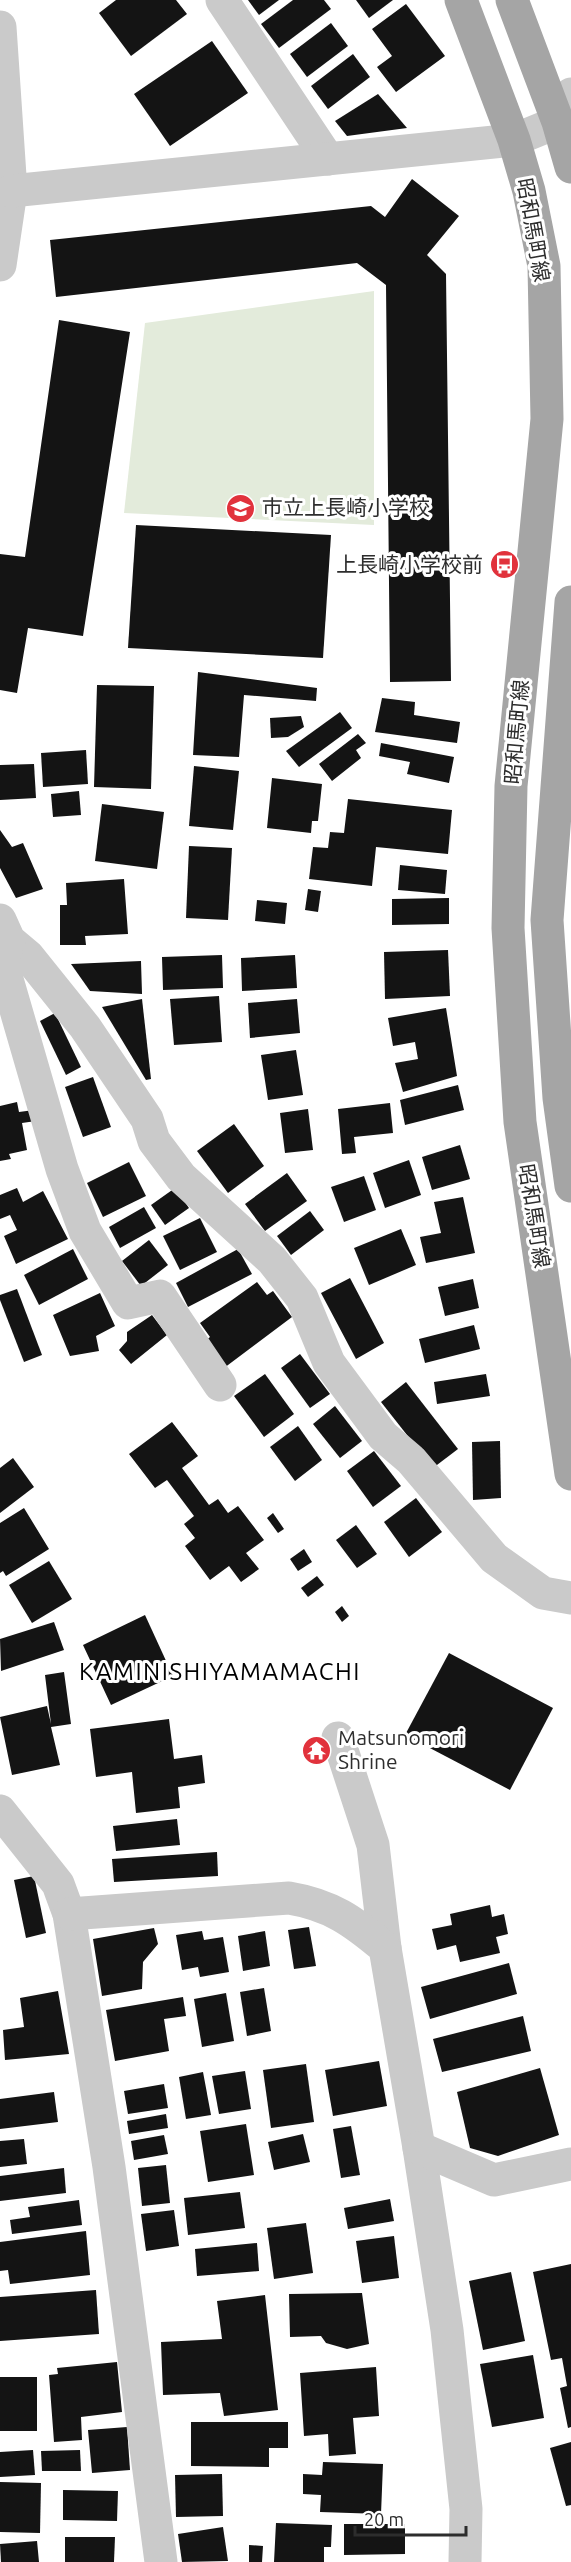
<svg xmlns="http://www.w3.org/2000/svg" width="571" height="2562" viewBox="0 0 571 2562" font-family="Ubuntu,'Noto Sans JP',sans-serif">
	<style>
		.green { fill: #e3ebdb }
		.building { fill: #141414 }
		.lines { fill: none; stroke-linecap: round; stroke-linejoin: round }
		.minor { stroke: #cacaca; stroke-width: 33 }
		.major { stroke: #a5a5a5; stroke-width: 33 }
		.labels { text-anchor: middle; stroke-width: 6; stroke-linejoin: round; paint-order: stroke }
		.street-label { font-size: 21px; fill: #2d2d2d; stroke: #fff }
		.poi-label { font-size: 21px; fill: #2d2d2d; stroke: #fff; text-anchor: start }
		.quarter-label { font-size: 24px; letter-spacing: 1.5px; fill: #000; stroke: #fff }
	</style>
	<rect width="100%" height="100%" fill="#fff"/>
	<!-- green -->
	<polygon class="green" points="374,291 374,525 124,513 145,323"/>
	<!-- building -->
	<g class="building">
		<polygon points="116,0 176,0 187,14 131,56 99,13"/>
		<polygon points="248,0 279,0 259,15"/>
		<polygon points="293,0 324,0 331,9 279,48 261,24"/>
		<polygon points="356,0 393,0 369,18"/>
		<polygon points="406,4 445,56 396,92 377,67 392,56 372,29"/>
		<polygon points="331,23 348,46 307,77 290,54"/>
		<polygon points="212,41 248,93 170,146 134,94"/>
		<polygon points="353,54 370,77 328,109 311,86"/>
		<polygon points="378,94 407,128 347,136 335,121"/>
		<polygon points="412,179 459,216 427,255 446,274 451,681 390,682 386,285 357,263 56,297 50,240 371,206 385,217"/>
		<polygon points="59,320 130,332 83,636 28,628 17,693 0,690 0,554 25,557"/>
		<polygon points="136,525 331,535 323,658 128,648"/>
		<polygon points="198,672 317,688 316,701 244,695 239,757 193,755"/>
		<polygon points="97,685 154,686 151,789 94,787"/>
		<polygon points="382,698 415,702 414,715 460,722 457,743 375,732"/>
		<polygon points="340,712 352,728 299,767 286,751"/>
		<polygon points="301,716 304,727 288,737 271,738 270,718"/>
		<polygon points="358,734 366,743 356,750 361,758 332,781 319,764"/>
		<polygon points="381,743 454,757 449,783 407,774 410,762 379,756"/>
		<polygon points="86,750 88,784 43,787 41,753"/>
		<polygon points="34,764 36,798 0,800 0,765"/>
		<polygon points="194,766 239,771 233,830 189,826"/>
		<polygon points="272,778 322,784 318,821 312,821 311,833 267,828"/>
		<polygon points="79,791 81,815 53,817 51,794"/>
		<polygon points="348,799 452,810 448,854 376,847 372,886 309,879 313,847 328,848 330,832 344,833"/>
		<polygon points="102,804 164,812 157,869 95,861"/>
		<polygon points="0,830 12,847 23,843 43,889 16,898 0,868"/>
		<polygon points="189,846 232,848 228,920 186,918"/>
		<polygon points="400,865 447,870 445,894 398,890"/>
		<polygon points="124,879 128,934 85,936 86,945 60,945 60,905 67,905 66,883"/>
		<polygon points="308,889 321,891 318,912 305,910"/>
		<polygon points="449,898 449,924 392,925 392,899"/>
		<polygon points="257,900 287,903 285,924 255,921"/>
		<polygon points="448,950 450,996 385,999 384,952"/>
		<polygon points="222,955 223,988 163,990 162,957"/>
		<polygon points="295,955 297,988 242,991 241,958"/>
		<polygon points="141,961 142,994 90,991 71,964"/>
		<polygon points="219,996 222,1042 174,1045 170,999"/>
		<polygon points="142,999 151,1079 146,1080 102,1007"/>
		<polygon points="297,999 300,1033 250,1038 248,1003"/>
		<polygon points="446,1008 457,1076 403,1092 395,1063 418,1059 415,1042 393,1046 388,1018"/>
		<polygon points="55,1013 81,1067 66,1075 40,1021"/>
		<polygon points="296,1050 303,1095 268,1100 261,1055"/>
		<polygon points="93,1077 111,1127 83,1137 65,1087"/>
		<polygon points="458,1085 464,1110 405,1125 400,1100"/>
		<polygon points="17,1102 19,1112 34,1110 36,1121 22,1123 27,1150 9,1154 11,1159 0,1161 0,1106"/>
		<polygon points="390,1103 393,1133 354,1137 356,1153 342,1154 338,1109"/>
		<polygon points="308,1109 313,1150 285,1153 280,1113"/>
		<polygon points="234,1124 264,1166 228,1193 197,1151"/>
		<polygon points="460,1145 470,1179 432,1190 422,1157"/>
		<polygon points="409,1160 421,1195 385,1208 373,1173"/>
		<polygon points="129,1162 146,1196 103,1217 87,1183"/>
		<polygon points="287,1173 307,1201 265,1231 245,1204"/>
		<polygon points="364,1176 376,1210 344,1222 331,1187"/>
		<polygon points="17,1188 23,1202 43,1191 68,1239 16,1264 4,1236 17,1230 10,1215 0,1219 0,1195"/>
		<polygon points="175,1188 189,1208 165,1225 151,1205"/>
		<polygon points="463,1197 475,1253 426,1263 420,1237 441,1233 434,1202"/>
		<polygon points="144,1207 156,1228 120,1248 109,1227"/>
		<polygon points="310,1211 324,1230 291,1255 277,1236"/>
		<polygon points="200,1218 217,1252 180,1270 163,1236"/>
		<polygon points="401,1229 416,1265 369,1285 354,1248"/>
		<polygon points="149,1240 168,1265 141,1286 122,1261"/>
		<polygon points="73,1249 88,1279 39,1305 24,1275"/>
		<polygon points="238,1249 252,1274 188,1307 176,1283"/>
		<polygon points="350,1278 384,1343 356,1359 321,1293"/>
		<polygon points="473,1279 479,1308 445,1316 438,1287"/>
		<polygon points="257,1282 267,1295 273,1291 292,1317 224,1368 204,1342 210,1337 200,1323"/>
		<polygon points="17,1289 42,1355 24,1362 0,1300 0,1295"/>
		<polygon points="100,1293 115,1326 96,1336 99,1351 70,1356 53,1315"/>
		<polygon points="152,1315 167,1335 131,1364 119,1350 127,1341 127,1332"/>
		<polygon points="474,1325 480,1349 425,1363 419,1339"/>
		<polygon points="300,1354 330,1394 310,1408 281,1368"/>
		<polygon points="265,1374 294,1414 264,1437 234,1396"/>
		<polygon points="486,1374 490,1396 437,1404 434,1382"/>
		<polygon points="406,1382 458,1449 433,1468 381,1402"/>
		<polygon points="335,1406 362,1441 340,1458 313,1424"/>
		<polygon points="172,1422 198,1456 182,1468 209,1505 218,1499 228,1513 238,1506 264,1540 246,1553 259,1569 241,1582 229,1566 210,1580 185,1546 195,1538 184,1524 194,1516 167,1480 155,1488 129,1454"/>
		<polygon points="298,1426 322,1460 295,1481 270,1447"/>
		<polygon points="500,1441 501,1498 473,1500 472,1442"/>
		<polygon points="374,1451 401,1486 373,1507 347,1471"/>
		<polygon points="13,1458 34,1487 0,1513 0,1468"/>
		<polygon points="416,1498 442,1532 409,1557 384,1522"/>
		<polygon points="24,1508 49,1549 6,1576 3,1571 0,1573 0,1523"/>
		<polygon points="273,1513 284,1529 278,1533 267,1518"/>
		<polygon points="356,1525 377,1554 357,1568 336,1540"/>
		<polygon points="304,1549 312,1562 298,1571 290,1559"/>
		<polygon points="49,1561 72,1599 32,1623 9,1585"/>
		<polygon points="317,1576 324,1585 308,1597 301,1588"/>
		<polygon points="342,1606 349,1616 342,1622 335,1612"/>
		<polygon points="145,1615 173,1676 111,1705 83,1645"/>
		<polygon points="54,1622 64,1650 1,1671 0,1639"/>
		<polygon points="449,1653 553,1708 510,1790 405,1735"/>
		<polygon points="64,1672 71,1724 51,1727 60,1765 12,1775 0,1717 47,1706 51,1724 45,1675"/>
		<polygon points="169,1719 174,1759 202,1755 205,1783 178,1787 180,1808 136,1813 132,1772 96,1777 90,1729"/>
		<polygon points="177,1819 180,1845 116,1851 113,1826"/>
		<polygon points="217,1852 218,1876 114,1882 112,1859"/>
		<polygon points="34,1876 46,1933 26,1938 14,1880"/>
		<polygon points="490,1905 492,1917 504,1914 508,1934 496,1937 500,1953 460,1962 456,1945 437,1950 432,1929 452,1925 450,1914"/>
		<polygon points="309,1927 316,1966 294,1969 288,1930"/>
		<polygon points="154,1928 158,1944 143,1962 142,1989 102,1996 93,1939"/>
		<polygon points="202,1931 204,1940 223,1937 229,1972 200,1977 198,1967 182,1970 176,1935"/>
		<polygon points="265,1931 270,1966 243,1971 238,1936"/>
		<polygon points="509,1963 517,1994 430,2019 421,1987"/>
		<polygon points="264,1988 271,2031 247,2036 240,1992"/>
		<polygon points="58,1991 69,2054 5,2060 3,2030 24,2027 20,1998"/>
		<polygon points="226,1993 234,2041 202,2047 194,1999"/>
		<polygon points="183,1997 186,2016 164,2019 169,2051 115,2061 106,2010"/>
		<polygon points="523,2016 531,2051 442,2072 433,2039"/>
		<polygon points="379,2061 387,2106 333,2116 325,2070"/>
		<polygon points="306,2064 314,2122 271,2128 263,2070"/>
		<polygon points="540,2068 559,2135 498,2156 470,2148 457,2092"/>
		<polygon points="245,2071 251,2109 219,2114 212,2076"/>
		<polygon points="203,2072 211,2115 186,2119 179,2077"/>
		<polygon points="164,2084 168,2108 128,2114 124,2091"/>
		<polygon points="54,2092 58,2122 0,2129 0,2099"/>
		<polygon points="166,2114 168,2128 129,2134 127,2121"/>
		<polygon points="246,2124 254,2175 208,2182 200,2131"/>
		<polygon points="351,2126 360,2175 341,2178 333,2129"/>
		<polygon points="303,2134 310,2162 274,2170 268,2142"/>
		<polygon points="164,2135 168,2154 134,2160 131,2141"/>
		<polygon points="24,2139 27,2164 0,2167 0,2141"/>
		<polygon points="166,2165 170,2203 142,2206 138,2168"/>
		<polygon points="64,2168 66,2193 0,2201 0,2176"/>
		<polygon points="240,2192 245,2228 188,2235 184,2198"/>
		<polygon points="390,2199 394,2221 348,2229 344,2208"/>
		<polygon points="79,2200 82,2225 12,2234 10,2220 30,2217 28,2207"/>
		<polygon points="174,2210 179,2246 146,2251 141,2214"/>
		<polygon points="306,2223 313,2273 274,2279 267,2228"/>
		<polygon points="86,2231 90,2275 10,2284 8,2270 0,2271 0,2242"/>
		<polygon points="394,2236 399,2278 362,2283 356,2241"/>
		<polygon points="257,2243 259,2271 197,2276 195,2249"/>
		<polygon points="571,2264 571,2427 568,2428 560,2388 567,2386 562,2358 551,2360 533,2272"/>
		<polygon points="511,2272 525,2341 483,2350 469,2281"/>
		<polygon points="96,2290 99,2334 0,2341 0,2297"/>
		<polygon points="362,2293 369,2344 347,2349 326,2343 321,2336 290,2337 289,2294"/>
		<polygon points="265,2295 278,2410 224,2416 220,2393 163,2395 161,2342 222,2339 217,2301"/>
		<polygon points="533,2355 544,2418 492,2427 480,2364"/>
		<polygon points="117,2362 122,2412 81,2417 82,2440 54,2442 49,2375 58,2374 57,2368"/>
		<polygon points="376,2367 379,2416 353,2418 356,2454 329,2456 328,2434 304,2436 300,2373"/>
		<rect x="0" y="2377" width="37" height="54"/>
		<polygon points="191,2422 288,2422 288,2448 269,2448 269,2467 191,2466"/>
		<polygon points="127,2427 130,2470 92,2473 88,2430"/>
		<polygon points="571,2442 571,2505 566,2506 550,2448"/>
		<polygon points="33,2450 35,2475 0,2477 0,2452"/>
		<polygon points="80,2450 81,2471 42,2471 41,2451"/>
		<polygon points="323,2462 383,2464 381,2514 320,2512 321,2495 303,2494 303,2474 322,2475"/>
		<polygon points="222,2474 223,2516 176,2517 175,2475"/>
		<polygon points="0,2482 41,2483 40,2533 0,2532"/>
		<polygon points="63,2490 118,2491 117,2521 63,2520"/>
		<polygon points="276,2523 332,2525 331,2547 324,2547 324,2562 274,2562"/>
		<polygon points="344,2524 405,2524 405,2554 344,2555"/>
		<polygon points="223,2527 228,2561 182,2562 178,2534"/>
		<polygon points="65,2537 115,2537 114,2562 65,2562"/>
		<polygon points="37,2541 39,2562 1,2562 0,2544"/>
		<polygon points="249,2545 263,2546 262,2562 249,2562"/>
	</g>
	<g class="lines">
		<!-- minor -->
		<g class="minor">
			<polyline points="222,0 328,159"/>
			<polyline points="0,27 11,191 0,265"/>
			<polyline points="558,122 571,94"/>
			<polyline points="11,191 514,140 558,122 571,123"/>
			<polyline points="0,920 9,940 28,956 85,1027 147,1119 154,1141 181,1177 272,1260 302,1298 329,1363 383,1436 411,1460 494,1558 543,1593 571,1598"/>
			<polyline points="9,940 2,962 62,1169 85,1231 128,1303 160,1296 220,1385"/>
			<polyline points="338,1738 373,1845 385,1948"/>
			<polyline points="0,1811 58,1884 69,1914 109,2167 161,2562"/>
			<path d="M69,1914L289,1898C331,1905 353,1921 385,1948L419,2148L447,2330L466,2509L465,2562"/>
			<polyline points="419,2148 494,2180 571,2164"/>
		</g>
		<!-- major -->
		<g class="major">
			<polyline points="461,0 514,140 529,191 544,266 547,419 511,786 508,928 520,1122 571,1474"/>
			<polyline points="512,0 558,122 571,167"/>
			<polyline points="571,602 547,920 559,1098 571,1186"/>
		</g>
	</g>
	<!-- icons -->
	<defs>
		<symbol id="school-disc" viewBox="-11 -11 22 22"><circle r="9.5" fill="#e1323c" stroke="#fff"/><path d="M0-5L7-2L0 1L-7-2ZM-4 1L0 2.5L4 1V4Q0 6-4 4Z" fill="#fff"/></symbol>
		<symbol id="bus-disc" viewBox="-11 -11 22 22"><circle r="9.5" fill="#e1323c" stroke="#fff"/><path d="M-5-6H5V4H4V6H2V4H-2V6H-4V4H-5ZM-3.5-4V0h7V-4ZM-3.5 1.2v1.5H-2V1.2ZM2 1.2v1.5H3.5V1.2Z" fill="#fff"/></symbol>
		<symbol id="temple-disc" viewBox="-11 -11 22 22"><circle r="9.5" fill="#e1323c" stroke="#fff"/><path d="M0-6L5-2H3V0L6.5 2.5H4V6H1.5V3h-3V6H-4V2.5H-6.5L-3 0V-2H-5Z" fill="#fff"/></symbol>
	</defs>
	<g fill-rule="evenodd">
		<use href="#school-disc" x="224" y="492" width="33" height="33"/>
		<use href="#bus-disc" x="488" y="548" width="33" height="33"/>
		<use href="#temple-disc" x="300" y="1734" width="33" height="33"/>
	</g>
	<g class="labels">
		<!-- street labels -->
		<g class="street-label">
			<text transform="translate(533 230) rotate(80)" y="7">昭和馬町線</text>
			<text transform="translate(517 732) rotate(-85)" y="7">昭和馬町線</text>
			<text transform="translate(534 1216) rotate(81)" y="7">昭和馬町線</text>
		</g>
		<!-- poi labels -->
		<g class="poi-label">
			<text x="262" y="515">市立上長崎小学校</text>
			<text x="483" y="572" text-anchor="end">上長崎小学校前</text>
			<text x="338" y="1745">Matsunomori<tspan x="338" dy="24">Shrine</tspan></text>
		</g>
		<!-- quarter labels -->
		<g class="quarter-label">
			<text x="220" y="1680">KAMINISHIYAMAMACHI</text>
		</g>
	</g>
	<!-- scale -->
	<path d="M355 2526v9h111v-9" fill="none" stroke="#2d2d2d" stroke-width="3"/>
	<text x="364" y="2526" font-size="18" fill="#2d2d2d" stroke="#ffffff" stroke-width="4.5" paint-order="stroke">20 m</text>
</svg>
